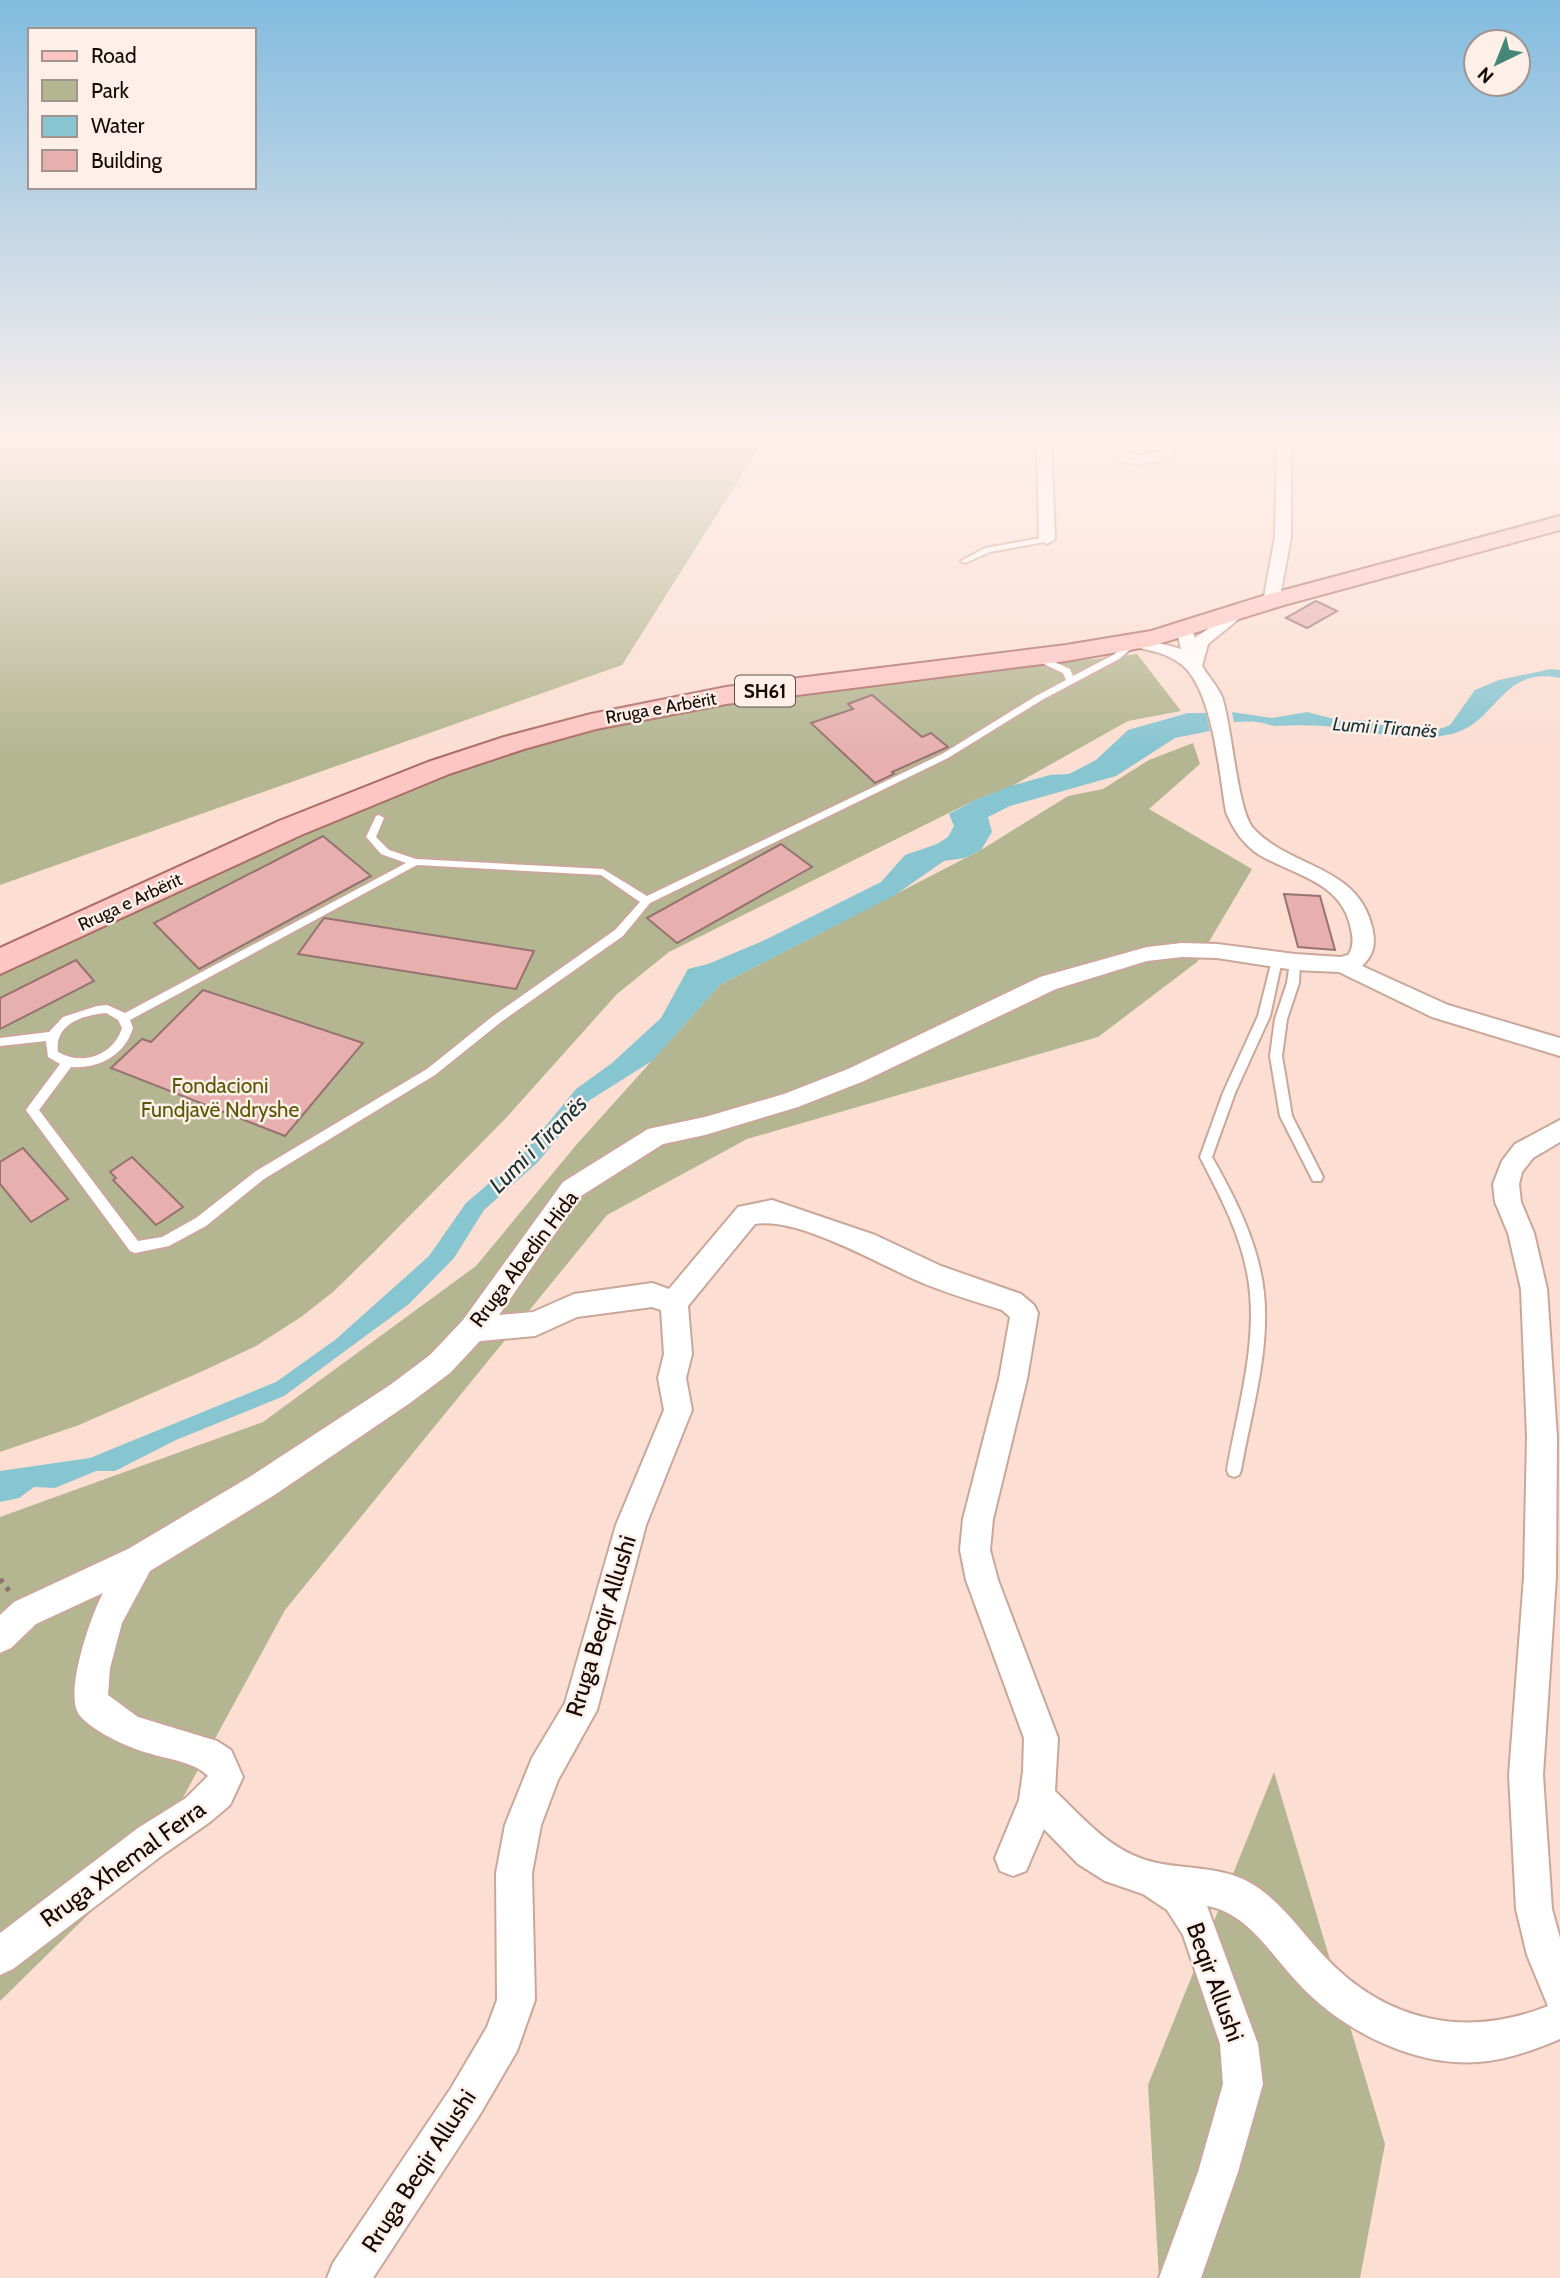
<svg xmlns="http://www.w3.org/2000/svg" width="1560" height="2278" viewBox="0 0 1560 2278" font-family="Cabin,sans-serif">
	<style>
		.green { fill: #b3b691 }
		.water { fill: #87c5d1 }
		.building { fill: #e7b0ae; stroke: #967271; stroke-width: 2 }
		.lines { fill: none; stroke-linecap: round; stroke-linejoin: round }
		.service-casing { stroke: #caa79a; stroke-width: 4 }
		.minor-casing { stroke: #caa79a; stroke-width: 4 }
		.primary-casing { stroke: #ac6c66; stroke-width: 4 }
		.path { stroke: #8a756d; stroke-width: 5; stroke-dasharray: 4.5 6; stroke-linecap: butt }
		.service { fill: #fff; fill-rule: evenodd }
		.minor { fill: #fff; fill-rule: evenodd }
		.primary { fill: #fdc6c2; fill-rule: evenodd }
		.labels { text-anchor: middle; stroke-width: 5; stroke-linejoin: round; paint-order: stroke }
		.far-street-label { font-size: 18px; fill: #160a06; stroke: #feefe9 }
		.shield { fill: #feefe9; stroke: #5c4f4a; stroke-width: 2 }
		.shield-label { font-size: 19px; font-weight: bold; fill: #160a06 }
		.far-water-label { font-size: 19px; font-style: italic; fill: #143339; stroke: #feefe9 }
		.park-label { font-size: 21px; fill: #565804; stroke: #feefe9 }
		.street-label { font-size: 21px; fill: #160a06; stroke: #feefe9 }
		.water-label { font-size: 23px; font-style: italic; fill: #143339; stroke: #feefe9 }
		.near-street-label { font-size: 24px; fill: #160a06; stroke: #feefe9 }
	</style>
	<rect width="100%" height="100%" fill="#fcded2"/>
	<!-- green -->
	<g class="green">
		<polygon points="0,435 767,435 622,665 0,885"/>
		<polygon points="1137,654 1181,711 1128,721 1012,786 975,800 669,952 617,994 505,1119 374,1252 333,1292 301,1317 256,1346 205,1370 79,1425 0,1452 0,957 400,785 562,733 719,702"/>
		<polygon points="1193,743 1200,764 1149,809 1252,869 1197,962 1098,1037 747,1139 607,1215 285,1610 155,1849 0,2001 0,1517 263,1422 476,1266 577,1144 720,985 981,850 1068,796 1103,789 1149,760"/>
		<polygon points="1274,1772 1385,2144 1360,2278 1159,2278 1148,2085"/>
	</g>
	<!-- water -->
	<g class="water">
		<path d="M1551,669L1560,670V678C1501,666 1497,723 1452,734C1409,744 1367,730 1324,726C1308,725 1292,725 1277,726C1269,726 1263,722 1256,722C1249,721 1241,722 1234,722L1232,712L1272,718L1307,712L1342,721L1364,720L1381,725L1424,730L1443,728L1450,725L1475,690L1499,680Z"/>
		<polygon points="1188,713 1206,713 1210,731 1175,738 1116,776 1010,806 988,817 992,832 981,850 965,858 944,861 895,895 720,985 652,1061 590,1100 537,1163 484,1210 454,1258 409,1304 284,1396 176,1440 115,1471 96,1471 55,1488 34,1487 19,1498 0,1502 0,1471 90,1458 276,1382 335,1340 429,1256 466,1203 522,1155 576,1089 612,1063 661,1018 688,969 708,964 765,940 881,882 905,855 937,844 948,837 954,826 949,814 975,800 1011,786 1050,775 1069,774 1096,760 1128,730"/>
	</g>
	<!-- building -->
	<g class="building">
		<polygon points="1316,601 1337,611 1307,628 1286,618"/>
		<polygon points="872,695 922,737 931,733 948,747 892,772 894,774 875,783 811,723 853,709 848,704"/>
		<polygon points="323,836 371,876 199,969 154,923"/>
		<polygon points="781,844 812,867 677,943 647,918"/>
		<polygon points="1284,894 1320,896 1335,950 1298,947"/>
		<polygon points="324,918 534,951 516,989 298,954"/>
		<polygon points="76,960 94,981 0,1029 0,998"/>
		<polygon points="203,990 363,1043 285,1136 111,1068 142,1039 151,1042"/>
		<polygon points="23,1148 68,1199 31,1222 0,1184 0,1162"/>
		<polygon points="132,1157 183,1207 156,1225 113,1180 116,1178 110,1172"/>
	</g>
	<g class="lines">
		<defs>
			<g id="service">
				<polygon points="1047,537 1050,537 1050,541 990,552 965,563 961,561 985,548"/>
				<path d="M1132,640L1139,642L1119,659L1042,700L948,758L650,903L623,936L501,1022L435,1075L264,1179L206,1226L169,1246L135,1253L130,1251L28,1113L26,1110L28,1107L60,1064L48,1057L46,1041L0,1046V1038L49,1032L63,1017L97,1006L107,1005L125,1013L406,863L381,854L368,839L366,837L376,816L379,815L384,818L376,837L389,850L416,859L603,869L647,896L942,754L1036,696L1066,680L1063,673L1033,659V655H1039L1070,669L1073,676L1113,655ZM417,865L601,875L640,902L615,930L493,1016L427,1069L256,1171L196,1218L162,1237L138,1241L39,1110L71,1067C99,1069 125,1055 133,1028L130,1020ZM106,1013L118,1020L122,1028C113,1056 82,1066 58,1052C54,1024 83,1015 106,1013Z"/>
				<path d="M1277,956L1282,960L1270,1016L1235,1093L1212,1157C1236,1199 1259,1245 1264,1293C1270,1352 1251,1413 1241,1470L1239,1475L1234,1477L1229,1475L1227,1470C1238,1406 1260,1337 1247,1272C1239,1231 1219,1194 1200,1157L1223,1093L1258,1016L1272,960Z"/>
				<polygon points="1295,958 1300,962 1299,983 1287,1019 1282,1056 1292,1116 1323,1177 1321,1181 1313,1181 1280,1116 1270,1056 1275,1019 1287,983 1290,962"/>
			</g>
			<g id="minor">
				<polygon points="1037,435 1051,435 1055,539 1047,544 1039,539"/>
				<path d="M1120,435H1134L1122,450L1138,456L1160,451L1170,435H1184L1170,457C1149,465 1123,469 1107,450Z"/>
				<polygon points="1286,435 1300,435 1291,447 1291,537 1279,602 1271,607 1263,602 1275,537 1277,447"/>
				<path d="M1238,608L1246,613L1208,644L1202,666C1208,676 1218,687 1222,697C1232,726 1237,809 1253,828C1289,868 1358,865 1372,927C1376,943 1374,955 1362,966L1448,1005L1560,1038V1056L1432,1017L1339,972L1295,970L1217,958L1182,957L1147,961L1056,989L864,1081L798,1107L705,1135L663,1144L581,1196L499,1315L533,1312L574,1294L652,1283L669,1289L738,1207L772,1200L875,1235L941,1266L1021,1294L1034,1305L1038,1313L1027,1379L993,1519L990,1550L998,1580L1058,1738L1055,1791C1086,1821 1113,1854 1157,1863C1186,1869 1218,1867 1245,1880C1279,1897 1300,1931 1325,1957C1386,2022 1466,2039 1548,2006L1527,1955L1516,1909L1509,1775L1524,1577L1527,1437L1521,1289L1508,1233L1495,1202L1493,1184L1502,1161L1515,1144L1560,1120V1142L1533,1158L1522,1172L1519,1184L1521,1202L1534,1233L1547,1289L1557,1437L1556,1577L1543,1775L1552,1909L1560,1938V2039C1534,2050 1507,2060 1478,2062C1414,2067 1341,2030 1298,1983C1271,1955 1248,1913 1207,1906L1258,2044L1263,2084L1238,2172L1201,2278H1159L1198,2172L1223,2084L1220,2044L1183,1935L1167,1910L1143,1894L1105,1881L1078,1864L1044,1829L1026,1871L1013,1876L1000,1871L995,1858L1019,1800L1023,1771L1024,1738L966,1580L960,1550L963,1519L999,1379L1010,1317L1002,1310C976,1302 950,1294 925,1284C881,1266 801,1217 755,1224L688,1306L692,1354L686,1378L692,1410L646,1525L597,1710L558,1780L541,1825L532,1873L535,2000L517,2051L479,2116L373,2278H327L333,2263L451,2088L487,2027L497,2000L496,1873L505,1825L532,1758L565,1703L616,1525L664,1410L658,1378L664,1354L661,1310L652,1307L577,1317L535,1336L480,1341L450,1373L410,1403L273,1496L150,1571L122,1623L110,1668L108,1695L138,1717L217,1741L231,1750L243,1777L230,1805L210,1822L164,1854L13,1969L0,1975V1933L138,1828L186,1798L208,1776C195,1762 167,1759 148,1753C129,1748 89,1730 78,1713C65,1690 91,1615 103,1593L36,1624L11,1648L0,1653V1615L14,1602L128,1549L251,1476L390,1385L430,1355L463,1320L563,1182L648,1129L705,1117L784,1094L848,1069L1040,977L1147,947L1182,943L1217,944L1295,954L1341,957L1348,955C1354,947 1353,938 1351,929C1342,881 1294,876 1258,854C1243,844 1233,829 1226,812C1219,772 1213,689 1181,664C1165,652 1148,650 1130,646L1128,642L1136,637L1181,649L1177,631L1179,627H1191L1195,638Z"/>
			</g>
			<polygon id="primary" points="1560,516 1560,530 1284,605 1152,646 1066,661 726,704 596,729 524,749 449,774 301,835 0,974 0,948 279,821 428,762 504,737 591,714 726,687 1066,645 1151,631 1266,595"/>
		</defs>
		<!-- service casing -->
		<use href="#service" class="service-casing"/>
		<!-- minor casing -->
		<use href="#minor" class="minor-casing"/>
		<!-- primary casing -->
		<use href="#primary" class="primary-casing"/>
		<!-- path -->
		<polyline class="path" points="0,1579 10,1592"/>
		<!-- service -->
		<use href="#service" class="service"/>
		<!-- minor -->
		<use href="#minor" class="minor"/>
		<!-- primary -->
		<use href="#primary" class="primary"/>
	</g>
	<!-- sky -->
	<linearGradient id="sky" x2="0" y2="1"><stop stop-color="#81bbdf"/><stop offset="0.58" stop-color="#fef0eb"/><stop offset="1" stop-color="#fef0eb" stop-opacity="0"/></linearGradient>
	<rect width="1560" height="754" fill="url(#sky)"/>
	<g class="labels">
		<!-- far-street labels -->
		<g class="far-street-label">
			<text transform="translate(661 708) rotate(-10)" y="6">Rruga e Arbërit</text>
			<text transform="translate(130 902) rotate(-25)" y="6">Rruga e Arbërit</text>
		</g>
		<!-- shield labels -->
		<rect class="shield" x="735" y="675.5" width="60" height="31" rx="5"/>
		<g class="shield-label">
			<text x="765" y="698">SH61</text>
		</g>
		<!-- far-water labels -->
		<g class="far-water-label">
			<text transform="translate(1385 727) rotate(4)" y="7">Lumi i Tiranës</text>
		</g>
		<!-- park labels -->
		<g class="park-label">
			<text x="220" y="1093">Fondacioni<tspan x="220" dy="24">Fundjavë Ndryshe</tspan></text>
		</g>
		<!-- street labels -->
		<g class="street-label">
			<text transform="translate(524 1259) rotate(-53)" y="7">Rruga Abedin Hida</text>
		</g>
		<!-- water labels -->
		<g class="water-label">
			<text transform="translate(538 1144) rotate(-45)" y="8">Lumi i Tiranës</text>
		</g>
		<!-- near-street labels -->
		<g class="near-street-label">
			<text transform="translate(601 1626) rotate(-73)" y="8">Rruga Beqir Allushi</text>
			<text transform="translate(123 1864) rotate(-36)" y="8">Rruga Xhemal Ferra</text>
			<text transform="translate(1215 1982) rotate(70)" y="8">Beqir Allushi</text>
			<text transform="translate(419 2171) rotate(-57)" y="8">Rruga Beqir Allushi</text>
		</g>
	</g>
	<!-- legend -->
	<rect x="28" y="28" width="228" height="161" fill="#feefe9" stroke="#a1938e" stroke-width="2"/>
	<rect x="42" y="51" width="35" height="10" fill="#fdc6c2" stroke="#a1938e" stroke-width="2"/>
	<text x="91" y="63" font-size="21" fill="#160a06">Road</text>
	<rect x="42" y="80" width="35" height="21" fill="#b3b691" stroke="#a1938e" stroke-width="2"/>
	<text x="91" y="98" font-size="21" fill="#160a06">Park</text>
	<rect x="42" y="116" width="35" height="21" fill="#87c5d1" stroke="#a1938e" stroke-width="2"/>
	<text x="91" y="133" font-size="21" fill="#160a06">Water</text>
	<rect x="42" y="150" width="35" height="21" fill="#e7b0ae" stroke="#a1938e" stroke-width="2"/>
	<text x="91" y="168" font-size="21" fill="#160a06">Building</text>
	<!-- north arrow -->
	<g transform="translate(1497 63) rotate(223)"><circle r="33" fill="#feefe9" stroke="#a1938e" stroke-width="2"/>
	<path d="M0-5L12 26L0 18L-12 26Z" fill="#458677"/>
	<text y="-10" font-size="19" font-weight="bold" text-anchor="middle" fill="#160a06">N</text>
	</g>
</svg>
